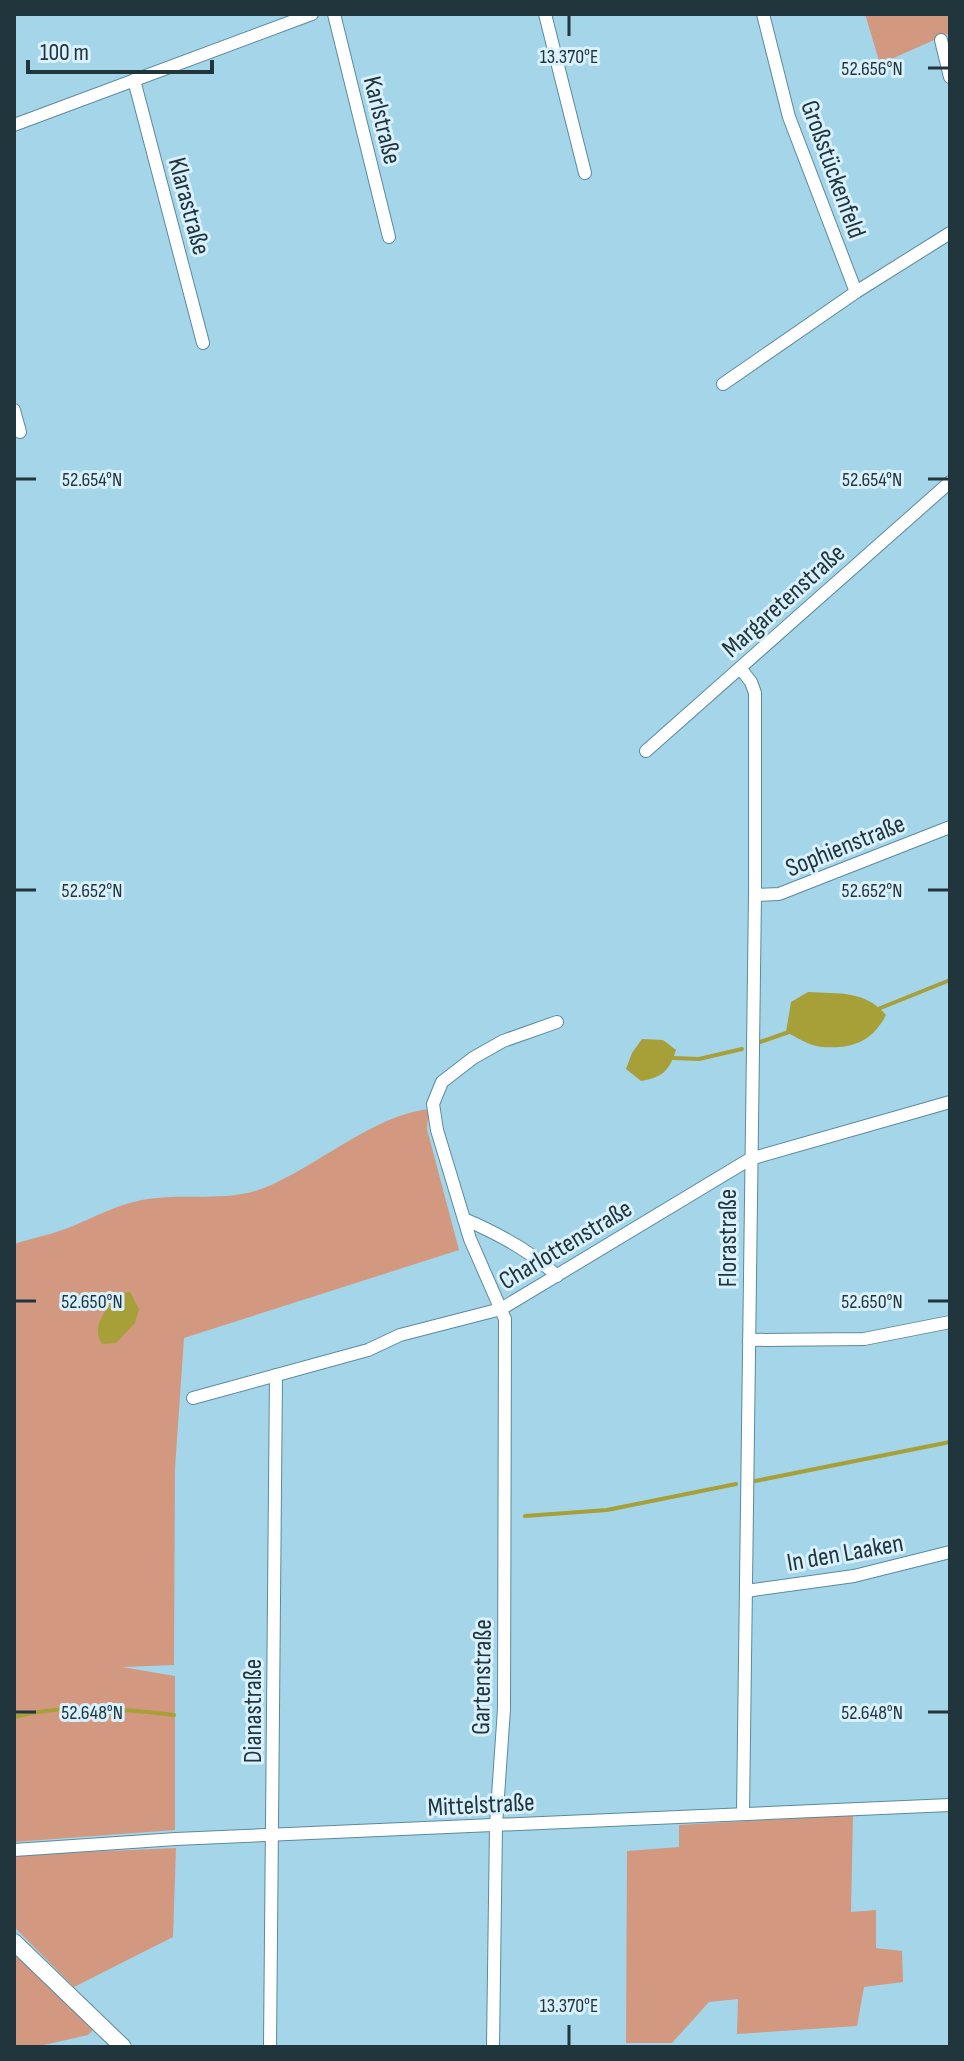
<svg xmlns="http://www.w3.org/2000/svg" width="964" height="2061" viewBox="0 0 964 2061" font-family="'Sofia Sans Condensed',sans-serif">
	<style>
		.green { fill: #d39980 }
		.water { fill: #a79f38 }
		.lines { fill: none; stroke-linecap: round; stroke-linejoin: round }
		.stream { stroke: #a79f38; stroke-width: 4 }
		.minor-casing { stroke: #5b8a9d; stroke-width: 14 }
		.major-casing { stroke: #5b8a9d; stroke-width: 18 }
		.minor { stroke: #fff; stroke-width: 12 }
		.major { stroke: #fff; stroke-width: 16 }
		.ticks { fill: none; stroke: #21353d; stroke-width: 3 }
		.labels { text-anchor: middle; stroke-width: 6; stroke-linejoin: round; paint-order: stroke }
		.street-label { font-size: 26px; fill: #21353d; stroke: #d9f1fc }
		.ticks-label { font-size: 20px; text-anchor: middle; fill: #21353d; stroke: #d9f1fc; stroke-width: 6; stroke-linejoin: round; paint-order: stroke }
	</style>
	<rect width="100%" height="100%" fill="#a4d5e9"/>
	<!-- green -->
	<g class="green">
		<polygon points="865,14 950,14 950,33 880,64"/>
		<path d="M429,1109L427,1129L459,1250L184,1338L175,1468L174,1665L122,1667L175,1676V1830L14,1842V1244C33,1238 54,1234 73,1226C96,1216 117,1205 142,1200C182,1192 224,1203 264,1188C317,1167 371,1116 429,1109Z"/>
		<polygon points="853,1815 851,1912 876,1910 876,1948 902,1951 903,1982 864,1987 857,2026 737,2034 738,1999 709,2002 672,2043 626,2043 627,1851 679,1847 679,1825"/>
		<polygon points="176,1848 173,1937 74,1987 14,1927 14,1855"/>
		<polygon points="14,1948 94,2029 88,2035 35,2047 14,2047"/>
	</g>
	<!-- water -->
	<g class="water">
		<path d="M808,992C839,994 865,990 886,1015C872,1042 852,1049 822,1047C810,1046 796,1037 786,1032L791,1002Z"/>
		<path d="M642,1039L663,1040L676,1050C669,1071 663,1077 641,1081L626,1069L632,1053Z"/>
		<path d="M130,1292L139,1309L135,1323L116,1343L102,1344C90,1325 107,1311 117,1294Z"/>
	</g>
	<g class="lines">
		<!-- stream -->
		<g class="stream">
			<polyline points="878,1009 950,980"/>
			<polyline points="760,1042 789,1032"/>
			<polyline points="673,1058 699,1059 742,1049"/>
			<polyline points="755,1481 950,1442"/>
			<polyline points="525,1516 607,1510 736,1484"/>
			<path d="M14,1717C65,1703 122,1709 174,1715"/>
		</g>
		<defs>
			<g id="minor">
				<polyline points="334,14 389,237"/>
				<polyline points="545,14 585,173"/>
				<polyline points="763,14 789,117 856,292 950,233"/>
				<polyline points="941,40 950,77"/>
				<polyline points="134,80 203,343"/>
				<polyline points="14,125 312,14"/>
				<polyline points="723,384 856,292"/>
				<polyline points="14,410 20,432"/>
				<polyline points="740,668 751,682 755,693 755,895 743,1813"/>
				<polyline points="646,751 950,482"/>
				<polyline points="755,895 779,894 950,827"/>
				<path d="M464,1219C497,1233 531,1251 557,1276"/>
				<polyline points="749,1340 864,1339 950,1322"/>
				<polyline points="193,1398 368,1350 400,1335 501,1309 750,1159 950,1102"/>
				<polyline points="746,1591 854,1576 950,1552"/>
				<polyline points="14,1850 176,1839 950,1805"/>
				<polyline points="270,2047 276,1375"/>
				<polyline points="493,2047 496,1825 504,1709 505,1319 470,1239 437,1130 433,1104 442,1082 473,1058 503,1041 557,1022"/>
			</g>
			<polyline id="major" points="14,1942 123,2047"/>
		</defs>
		<!-- minor casing -->
		<use href="#minor" class="minor-casing"/>
		<!-- major casing -->
		<use href="#major" class="major-casing"/>
		<!-- minor -->
		<use href="#minor" class="minor"/>
		<!-- major -->
		<use href="#major" class="major"/>
	</g>
	<!-- ticks -->
	<path class="ticks" d="M569,16V36M928,68H948M16,479H36M928,479H948M16,890H36M928,890H948M16,1301H36M928,1301H948M16,1712H36M928,1712H948M569,2025V2045"/>
	<g class="labels">
		<!-- street labels -->
		<g class="street-label">
			<text transform="translate(383 120) rotate(76)" y="9">Karlstraße</text>
			<text transform="translate(834 169) rotate(70)" y="9">Großstückenfeld</text>
			<text transform="translate(190 206) rotate(75)" y="9">Klarastraße</text>
			<text transform="translate(783 600) rotate(-42)" y="9">Margaretenstraße</text>
			<text transform="translate(845 845) rotate(-22)" y="9">Sophienstraße</text>
			<text transform="translate(727 1238) rotate(-90)" y="9">Florastraße</text>
			<text transform="translate(565 1244) rotate(-31)" y="9">Charlottenstraße</text>
			<text transform="translate(845 1552) rotate(-10)" y="9">In den Laaken</text>
			<text transform="translate(481 1677) rotate(-89)" y="9">Gartenstraße</text>
			<text transform="translate(252 1711) rotate(-90)" y="9">Dianastraße</text>
			<text transform="translate(481 1804) rotate(-3)" y="9">Mittelstraße</text>
		</g>
	</g>
	<g class="ticks-label">
		<text x="569" y="63">13.370°E</text>
		<text x="872" y="75">52.656°N</text>
		<text x="92" y="486">52.654°N</text>
		<text x="872" y="486">52.654°N</text>
		<text x="92" y="897">52.652°N</text>
		<text x="872" y="897">52.652°N</text>
		<text x="92" y="1308">52.650°N</text>
		<text x="872" y="1308">52.650°N</text>
		<text x="92" y="1719">52.648°N</text>
		<text x="872" y="1719">52.648°N</text>
		<text x="569" y="2012">13.370°E</text>
	</g>
	<!-- border -->
	<rect width="964" height="2061" fill="none" stroke="#21353d" stroke-width="32"/>
	<!-- scale -->
	<path d="M28 60v12h184v-12" fill="none" stroke="#21353d" stroke-width="4"/>
	<text x="40" y="60" font-size="24" fill="#21353d" stroke="#d9f1fc" stroke-width="6" paint-order="stroke">100 m</text>
</svg>
